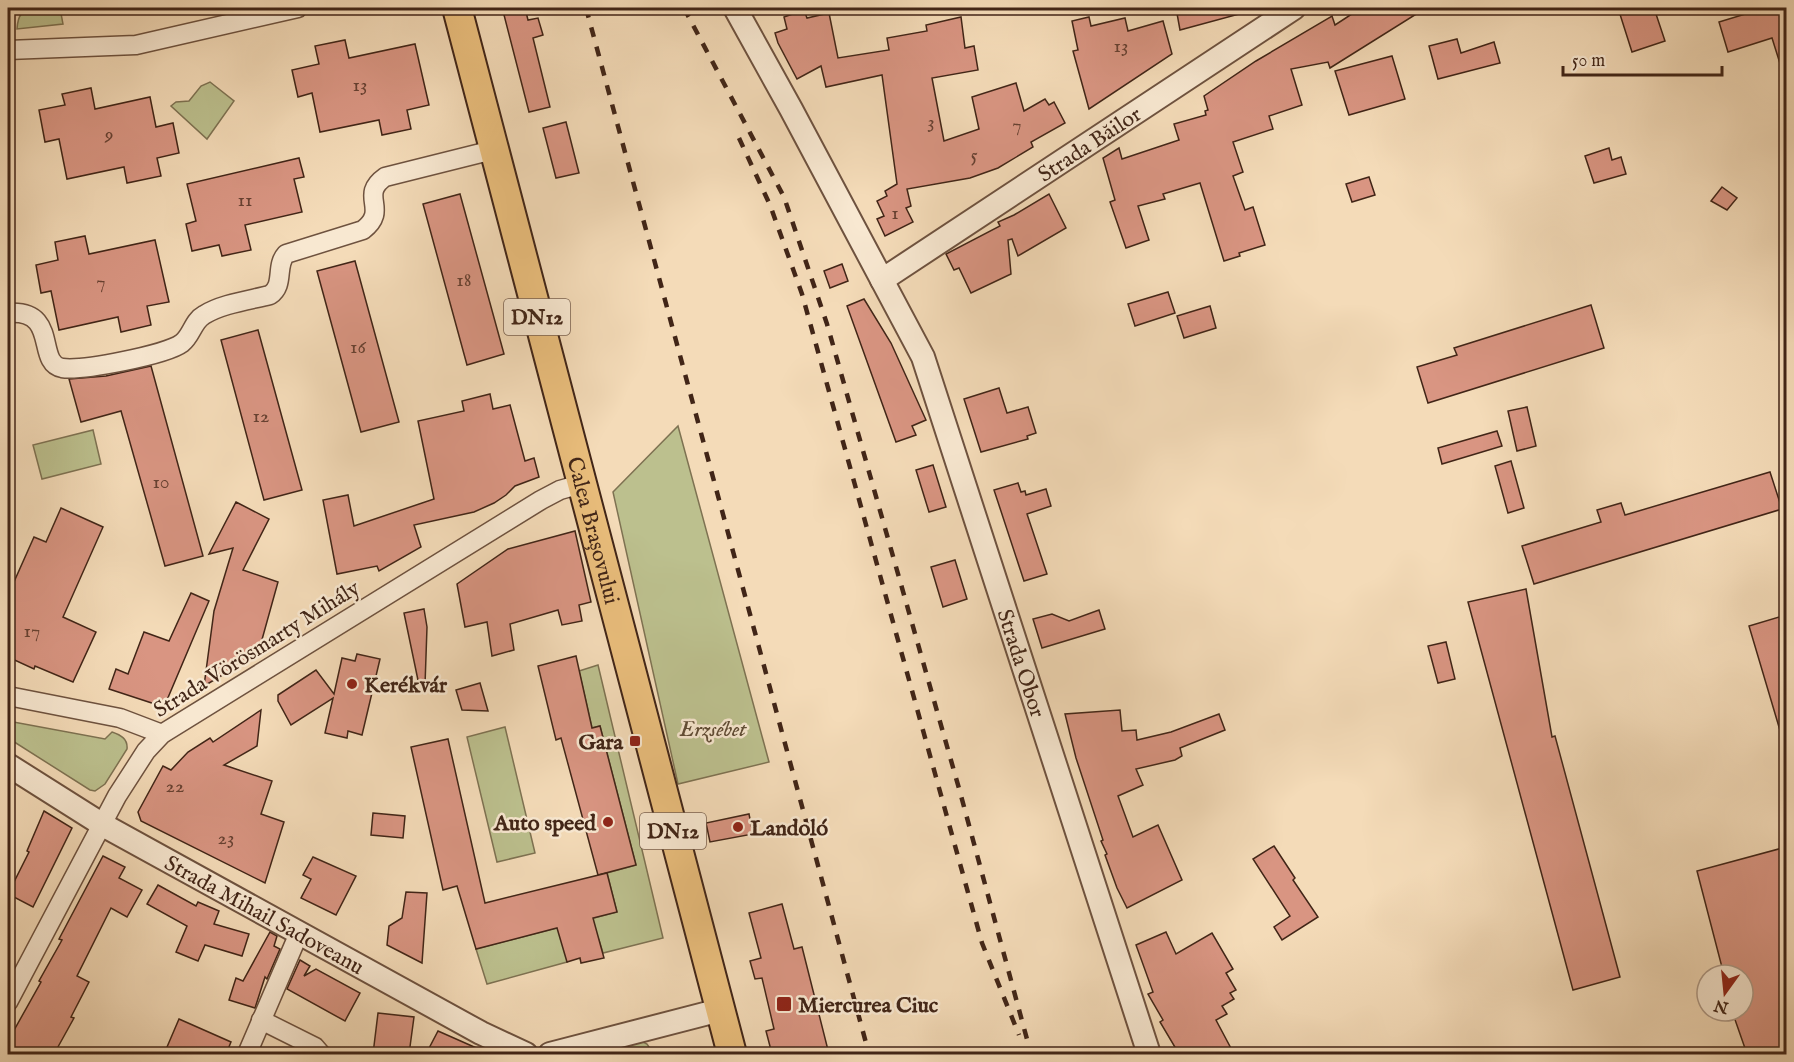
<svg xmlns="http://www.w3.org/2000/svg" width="1794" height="1062" viewBox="0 0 1794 1062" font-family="'IM FELL English',serif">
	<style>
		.green { fill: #bcc08e; stroke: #7e7252; stroke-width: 1.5 }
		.building { fill: #d99582; stroke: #412517; stroke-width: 1.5 }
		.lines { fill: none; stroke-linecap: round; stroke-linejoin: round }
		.minor-casing { stroke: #6e523f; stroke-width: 21 }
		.tertiary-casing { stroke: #6e523f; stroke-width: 26 }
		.primary-casing { stroke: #412517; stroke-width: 32 }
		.minor { stroke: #f8e8d1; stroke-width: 18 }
		.tertiary { stroke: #f8e8d1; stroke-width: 22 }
		.primary { stroke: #eabe7c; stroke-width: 28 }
		.rail { stroke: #412517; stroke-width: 4.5; stroke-dasharray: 10 10; stroke-linecap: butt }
		.poi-dot { fill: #8f2418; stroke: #f8e8d1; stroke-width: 2 }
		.labels { text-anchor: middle; stroke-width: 5; stroke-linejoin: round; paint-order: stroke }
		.number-label { font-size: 20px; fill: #674132 }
		.shield { fill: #f8e8d1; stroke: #78604f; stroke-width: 1.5 }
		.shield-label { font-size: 21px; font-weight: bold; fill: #412517 }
		.street-label { font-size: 22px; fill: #412517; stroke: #f8e8d1 }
		.poi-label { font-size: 22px; font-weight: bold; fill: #412517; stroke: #f8e8d1; text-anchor: start }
		.park-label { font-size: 22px; font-style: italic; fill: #604c35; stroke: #f8e8d1 }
	</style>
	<rect width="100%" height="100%" fill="#f4dbb8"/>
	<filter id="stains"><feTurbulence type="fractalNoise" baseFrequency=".00333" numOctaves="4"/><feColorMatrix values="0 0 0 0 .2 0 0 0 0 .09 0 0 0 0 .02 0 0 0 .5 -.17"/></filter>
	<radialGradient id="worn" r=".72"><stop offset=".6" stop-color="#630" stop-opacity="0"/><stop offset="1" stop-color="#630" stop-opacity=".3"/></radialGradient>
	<!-- green -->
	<g class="green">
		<path d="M36,8H60L63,24L17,29C18,14 22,10 36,8Z"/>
		<polygon points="210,82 234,101 207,139 171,106 176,102 189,101 201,86"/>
		<polygon points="678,426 769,762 678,784 613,492"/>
		<polygon points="93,430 101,464 42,479 33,445"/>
		<polygon points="598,665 663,938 603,953 599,940 567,962 487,984 476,949 617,912 607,873 636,865 600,726 592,728 579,671"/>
		<path d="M8,721L105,739L112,732C121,735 128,739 127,749L105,784L95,791L90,790L8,738Z"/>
		<polygon points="505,727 535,853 497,862 467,737"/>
		<polygon points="639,1040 647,1044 654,1054 576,1054"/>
	</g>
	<!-- building -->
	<g class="building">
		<polygon points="517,8 525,8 528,20 538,18 543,35 533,38 550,107 529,112 503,11"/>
		<polygon points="1176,8 1243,8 1243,13 1180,30"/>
		<polygon points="1361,8 1426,8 1330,68 1328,62 1291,69 1302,105 1269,116 1273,129 1233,142 1243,172 1233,176 1245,210 1253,207 1265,245 1239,253 1240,256 1224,261 1200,183 1163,194 1165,199 1138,206 1149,240 1126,248 1110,202 1115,200 1103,158 1119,148 1122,159 1179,140 1174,124 1206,115 1205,111 1208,110 1204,96 1256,61 1332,16 1335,25"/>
		<polygon points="1618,8 1654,8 1665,41 1632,52"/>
		<polygon points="1765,8 1786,8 1786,72 1783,73 1772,38 1728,52 1719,22"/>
		<polygon points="804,10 807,18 829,13 838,58 889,50 887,38 927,31 926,25 961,17 965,48 974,46 978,70 932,78 944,141 979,129 972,97 1016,83 1024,111 1045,99 1049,105 1054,102 1065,123 1031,142 1033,147 998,168 970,178 907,189 911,206 906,208 913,222 885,236 877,219 884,216 877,201 887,196 885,191 897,184 882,75 826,87 821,66 797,79 778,43 775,33 787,29 784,17"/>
		<polygon points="1089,17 1091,26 1125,18 1128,31 1163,21 1172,54 1089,109 1073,51 1078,50 1072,21"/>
		<polygon points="1457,39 1461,53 1494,42 1500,63 1438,79 1429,46"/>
		<polygon points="345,40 349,58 415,44 429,105 407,110 411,129 382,135 379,120 320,132 312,93 298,97 292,70 319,64 315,46"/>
		<polygon points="1392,56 1405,99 1349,115 1335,71"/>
		<polygon points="91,88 95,109 150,97 156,127 173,123 179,153 157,158 161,176 127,183 124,167 67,179 59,139 45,142 39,110 65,105 62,94"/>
		<polygon points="566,122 579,173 556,178 543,128"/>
		<polygon points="1609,148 1612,160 1621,157 1626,174 1594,183 1585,156"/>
		<polygon points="299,158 304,177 294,179 302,212 245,225 251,250 222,256 219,245 192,251 186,224 196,221 187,184"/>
		<polygon points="1369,177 1375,195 1352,202 1346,184"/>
		<polygon points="1722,187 1737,198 1727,210 1711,201"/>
		<polygon points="460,194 504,354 467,365 423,204"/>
		<polygon points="1049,194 1066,228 1018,256 1012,239 1008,240 1011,274 971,293 959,268 954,270 946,254 1000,226 998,222 1014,215"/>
		<polygon points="85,236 89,254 155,240 169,302 147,306 151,325 121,332 118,317 59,330 51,291 41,293 36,265 58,260 55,242"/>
		<polygon points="355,261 399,422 361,432 317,271"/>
		<polygon points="842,264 848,281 830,288 824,271"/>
		<polygon points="1168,292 1175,313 1135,326 1128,304"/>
		<polygon points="864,299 891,343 926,420 912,426 916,435 896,442 847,306"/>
		<polygon points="1591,305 1604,348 1428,403 1417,367 1457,355 1454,348"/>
		<polygon points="1210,306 1216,328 1184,338 1177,316"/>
		<polygon points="258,330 302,490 264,500 221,340"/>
		<polygon points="151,366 203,556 165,566 121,411 81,422 69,379 106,376"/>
		<polygon points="999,388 1007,413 1028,407 1036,433 1027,436 1028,439 981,452 964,399"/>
		<polygon points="490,394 493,409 510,405 525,461 534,458 539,477 515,486 506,495 494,503 474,512 414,525 421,547 379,571 377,566 337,574 323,500 348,495 354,526 434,499 418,421 464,411 462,401"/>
		<polygon points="1527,407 1536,446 1517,451 1508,411"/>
		<polygon points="1497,431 1502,446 1442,464 1438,448"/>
		<polygon points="1511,461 1524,508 1508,513 1495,466"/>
		<polygon points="933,465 946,507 929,512 916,470"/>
		<polygon points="1770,472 1782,509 1534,584 1522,546 1601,522 1597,510 1621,503 1625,515"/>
		<polygon points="1018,483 1021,492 1025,491 1026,495 1046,489 1051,506 1027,514 1047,574 1024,581 994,490"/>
		<polygon points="236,502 269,519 243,570 278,582 258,654 204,686 214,611 233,548 209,554"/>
		<polygon points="61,508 103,527 63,617 96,632 73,682 35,666 34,669 8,657 8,582 13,584 34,537 46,542"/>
		<polygon points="575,531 591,602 579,605 582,621 562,625 558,610 510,624 514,650 492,656 487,622 465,627 457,584 508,549"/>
		<polygon points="955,560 967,599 943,607 931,567"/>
		<polygon points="1526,589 1552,737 1555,736 1620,977 1573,990 1468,602"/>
		<polygon points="191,593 209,601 164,707 109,689 116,669 128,674 144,632 169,641"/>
		<polygon points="424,609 427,627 425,685 419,685 404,613"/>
		<polygon points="1099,610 1105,629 1042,648 1033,619 1052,614 1069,621"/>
		<polygon points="1786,615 1786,737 1782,737 1749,626"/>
		<polygon points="1446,642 1455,679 1438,683 1428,646"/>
		<polygon points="357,654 380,659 362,735 348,731 347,738 325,733 333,698 291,725 278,701 278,695 316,670 334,694 342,658 355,661"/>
		<polygon points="576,656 592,728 600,726 636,865 598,875 561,738 556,740 538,666"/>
		<polygon points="480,683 488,711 462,710 456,690"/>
		<polygon points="261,710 257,746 224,765 272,781 261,814 284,822 265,883 141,821 138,812 163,766 171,770 188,752 210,738 213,742"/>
		<polygon points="1120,710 1122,731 1136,730 1137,740 1171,732 1219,714 1225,730 1180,748 1182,756 1175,760 1136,769 1143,785 1118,796 1133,837 1158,825 1182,880 1127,908 1117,888 1105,855 1107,854 1101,841 1103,840 1076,758 1065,714"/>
		<polygon points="448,739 485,903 607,873 617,912 593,918 604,958 581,963 580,958 567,962 557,928 476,949 457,886 443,890 411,747"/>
		<polygon points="44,811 72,828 33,907 8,894 29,852 27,851"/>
		<polygon points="373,813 405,816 403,838 371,835"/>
		<polygon points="749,814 753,834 710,842 706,823"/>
		<polygon points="1274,846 1295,878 1293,880 1318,917 1282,940 1274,927 1290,916 1253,859"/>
		<polygon points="1786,847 1786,1054 1747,1054 1732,1011 1743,1011 1743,975 1724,975 1697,871"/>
		<polygon points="103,856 125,867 119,878 142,890 127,917 111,908 77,976 89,982 71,1017 74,1018 54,1054 8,1054 8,1041 41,982 39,981 62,940 59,939"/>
		<polygon points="313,857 356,876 336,915 301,898 311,879 303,875"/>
		<polygon points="158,885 196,906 198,902 219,911 214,924 249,934 242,956 205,945 198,961 176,952 187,926 147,904"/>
		<polygon points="406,892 427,893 422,963 387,945 389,926 402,918"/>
		<polygon points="782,904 794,949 802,947 829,1054 772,1054 766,1031 774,1029 762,978 755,979 750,961 761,958 749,913"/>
		<polygon points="270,932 277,936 274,946 280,949 267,979 265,977 255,1008 229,1000 236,978 243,981"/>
		<polygon points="1166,932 1176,954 1212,933 1233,969 1226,973 1236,990 1230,993 1234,999 1222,1006 1227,1014 1216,1020 1234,1054 1179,1054 1160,1022 1163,1020 1148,994 1153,992 1136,945"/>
		<polygon points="300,960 310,966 304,976 316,969 360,993 345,1021 287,989"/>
		<polygon points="378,1013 414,1017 409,1054 373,1054"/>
		<polygon points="179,1019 231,1042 226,1054 164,1054"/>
		<polygon points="438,1031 490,1054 426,1054"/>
	</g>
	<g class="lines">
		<defs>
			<g id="minor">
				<polyline points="8,50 136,45 298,8"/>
				<path d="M8,313C60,309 35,363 62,368C82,371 166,355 182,343C192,335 193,321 204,315C221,304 250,300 270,295C285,285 275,266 286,254L363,230C390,209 358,196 385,177L493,150"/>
				<polyline points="8,696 120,718 162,734"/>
				<polyline points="8,1002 117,796 146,751 162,734 541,500 560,490 581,484"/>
				<polyline points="261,1020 315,1047 321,1054"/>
				<polyline points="247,1054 299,933"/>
			</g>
			<g id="tertiary">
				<path id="s1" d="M735,8L791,109L923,357L1149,1054"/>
				<path id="s2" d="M882,280L1294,8"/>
				<path id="s3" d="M8,765L103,825L481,1033L526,1054"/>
				<polyline points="550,1054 720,1010"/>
			</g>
			<g id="primary">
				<path id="s4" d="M457,8L732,1054"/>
			</g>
		</defs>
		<!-- minor casing -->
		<use href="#minor" class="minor-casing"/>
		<!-- tertiary casing -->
		<use href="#tertiary" class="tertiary-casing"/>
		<!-- primary casing -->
		<use href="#primary" class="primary-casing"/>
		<!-- minor -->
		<use href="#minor" class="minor"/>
		<!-- tertiary -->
		<use href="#tertiary" class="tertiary"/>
		<!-- primary -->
		<use href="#primary" class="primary"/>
		<!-- rail -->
		<g class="rail">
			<polyline points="586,8 869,1054"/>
			<polyline points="684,8 784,197 827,324 960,792 1031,1054"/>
			<polyline points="739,138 770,205 802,294 982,943 1019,1035"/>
		</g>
	</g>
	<!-- markers -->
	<g class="poi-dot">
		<circle cx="352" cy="684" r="6"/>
		<rect x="629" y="735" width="12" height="12" rx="3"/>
		<circle cx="608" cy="822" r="6"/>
		<circle cx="738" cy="827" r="6"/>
		<rect x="776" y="996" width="16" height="16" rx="3"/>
	</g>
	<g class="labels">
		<!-- number labels -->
		<g class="number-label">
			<text x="1121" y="52">13</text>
			<text x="360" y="91">13</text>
			<text x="931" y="128">3</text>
			<text x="1017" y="131">7</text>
			<text x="109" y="140">9</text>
			<text x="974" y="161">5</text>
			<text x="245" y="206">11</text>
			<text x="895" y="219">1</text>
			<text x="464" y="286">18</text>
			<text x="101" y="288">7</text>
			<text x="358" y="353">16</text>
			<text x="261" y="422">12</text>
			<text x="161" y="488">10</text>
			<text x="32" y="637">17</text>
			<text x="175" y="792">22</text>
			<text x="226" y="844">23</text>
		</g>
		<!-- shield labels -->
		<g class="shield">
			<rect x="504" y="299" width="66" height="36" rx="4.5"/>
			<rect x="640" y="813" width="66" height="36" rx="4.5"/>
		</g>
		<g class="shield-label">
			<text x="537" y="324">DN12</text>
			<text x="673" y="838">DN12</text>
		</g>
		<!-- street labels -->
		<g class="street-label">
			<text dy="8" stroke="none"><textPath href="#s2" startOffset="248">Strada Băilor</textPath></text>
			<text dy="8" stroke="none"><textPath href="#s4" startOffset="540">Calea Brașovului</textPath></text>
			<text transform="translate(256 648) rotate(-32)" y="8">Strada Vörösmarty Mihály</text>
			<text dy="8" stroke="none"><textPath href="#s1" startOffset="718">Strada Obor</textPath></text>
			<text dy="8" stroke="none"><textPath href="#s3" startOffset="297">Strada Mihail Sadoveanu</textPath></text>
		</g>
		<!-- poi labels -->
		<g class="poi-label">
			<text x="364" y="692">Kerékvár</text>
			<text x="623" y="749" text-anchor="end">Gara</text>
			<text x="596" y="830" text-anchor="end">Auto speed</text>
			<text x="750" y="835">Landoló</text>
			<text x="798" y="1012">Miercurea Ciuc</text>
		</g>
		<!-- park labels -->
		<g class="park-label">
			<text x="713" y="736">Erzsébet</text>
		</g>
	</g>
	<!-- margin -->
	<rect width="1794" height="1062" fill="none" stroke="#f4dbb8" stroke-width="30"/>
	<rect x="9" y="9" width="1776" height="1044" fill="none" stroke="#412517" stroke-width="3"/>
	<rect x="15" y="15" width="1764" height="1032" fill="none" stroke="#412517" stroke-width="1.5"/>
	<!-- north arrow -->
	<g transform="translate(1725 993) rotate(195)"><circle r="28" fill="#f8e8d1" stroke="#af9a87" stroke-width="1.5"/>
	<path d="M0-4.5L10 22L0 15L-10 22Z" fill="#8f2418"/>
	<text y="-9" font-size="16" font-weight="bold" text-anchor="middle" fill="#412517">N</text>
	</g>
	<!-- scale -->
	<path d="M1563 66v9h159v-9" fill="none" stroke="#412517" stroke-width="3"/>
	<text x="1572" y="66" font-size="18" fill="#412517" stroke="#f8e8d1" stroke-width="4.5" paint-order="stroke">50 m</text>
	<rect width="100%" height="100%" filter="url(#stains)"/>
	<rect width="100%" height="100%" fill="url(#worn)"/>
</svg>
